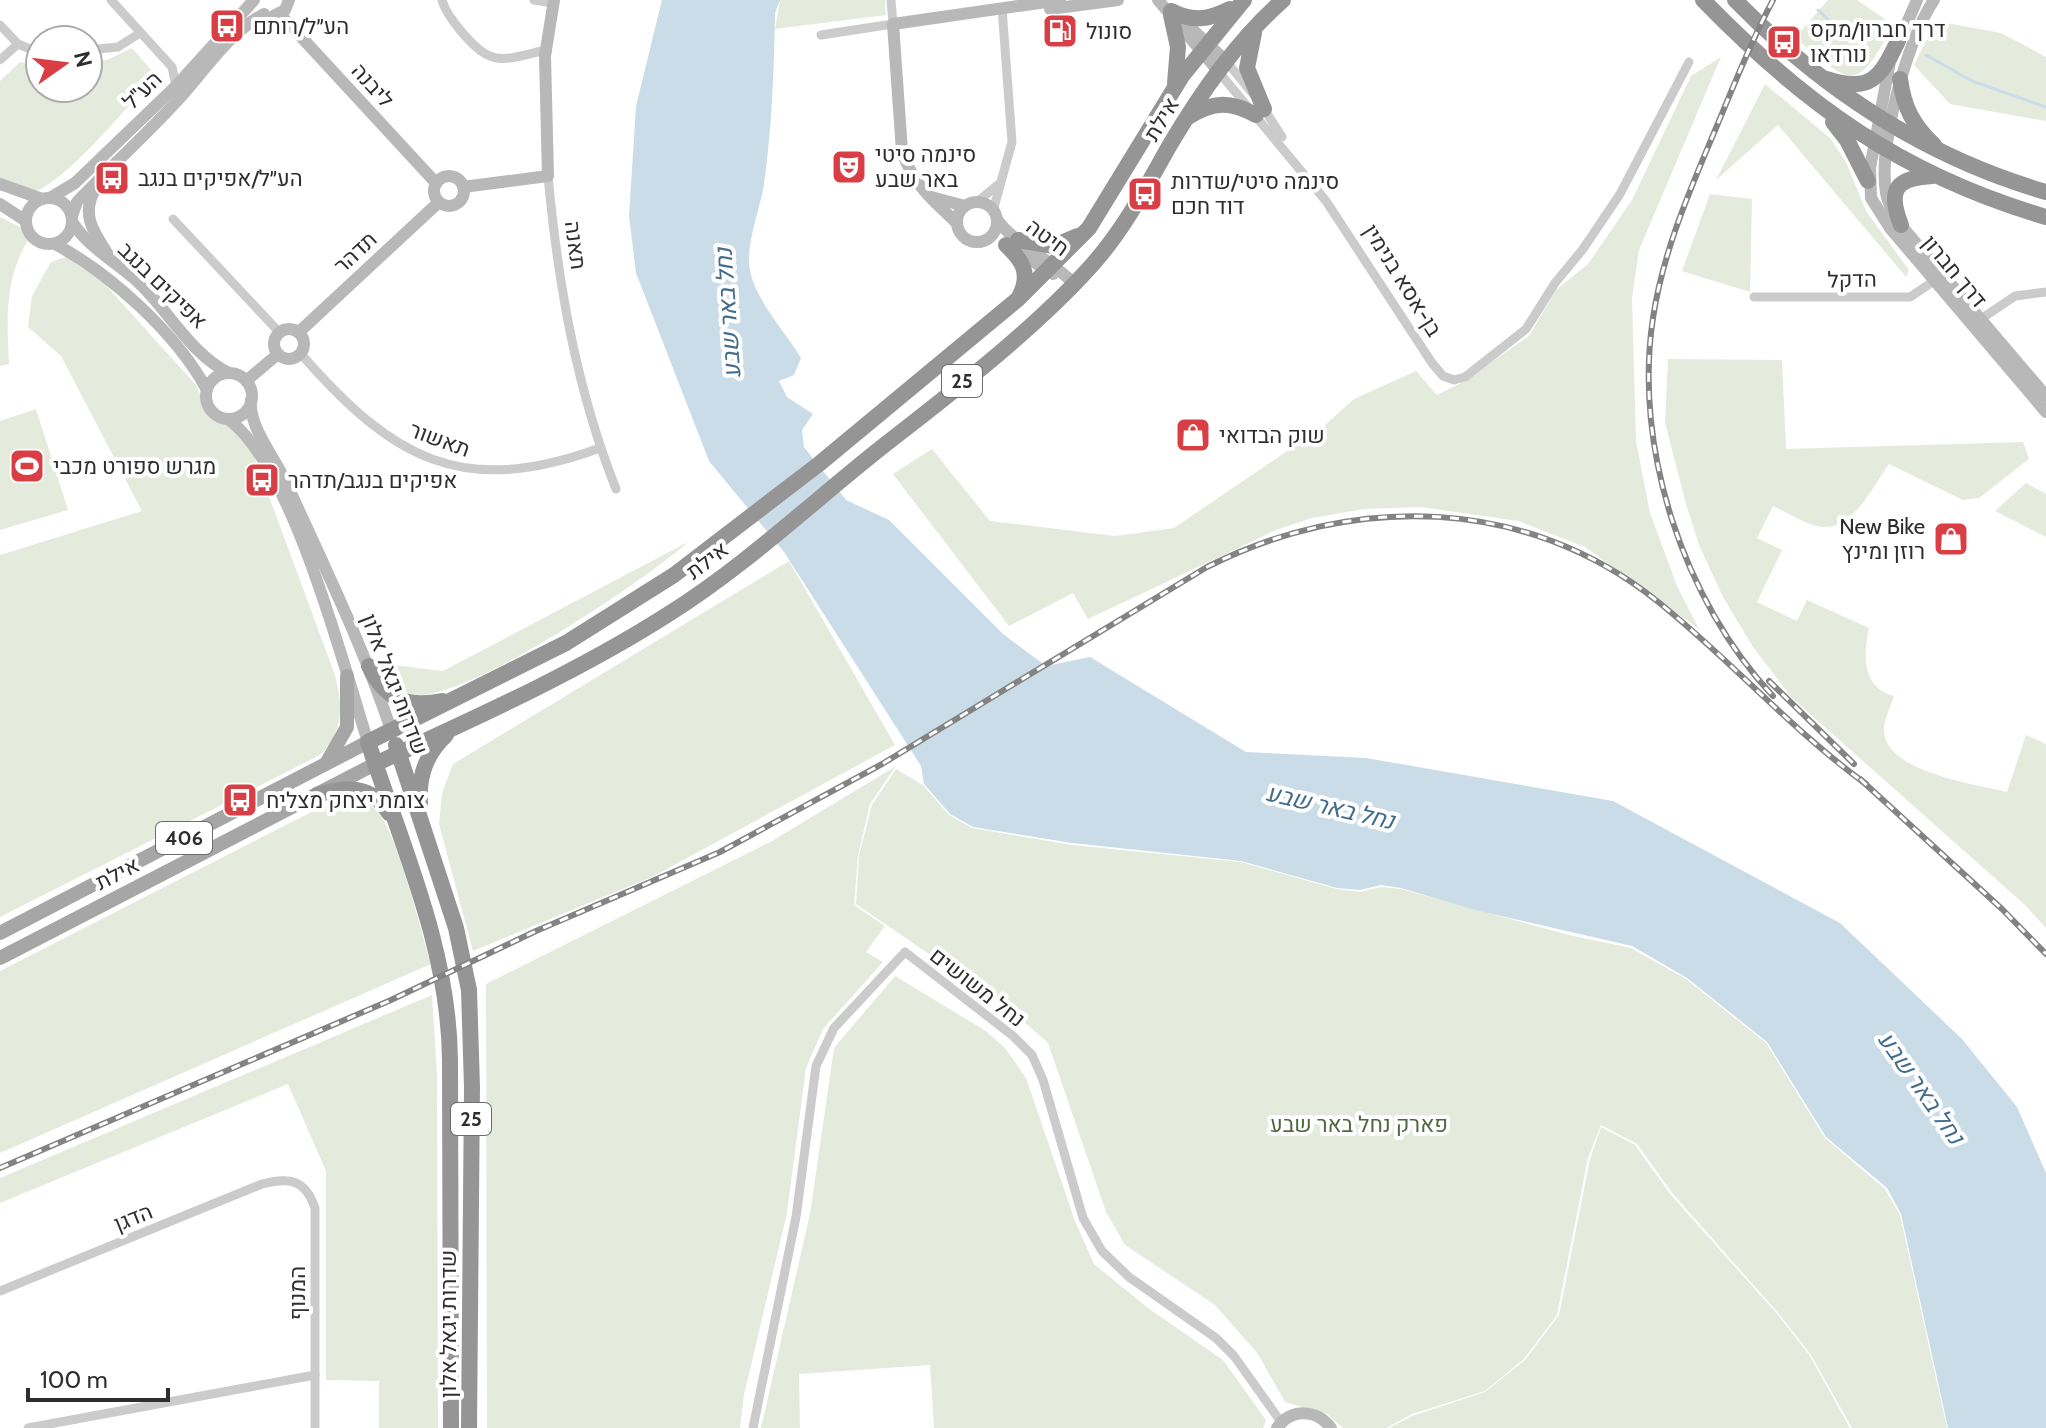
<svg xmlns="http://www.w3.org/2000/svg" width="2046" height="1428" viewBox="0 0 2046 1428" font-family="Cabin,Heebo,sans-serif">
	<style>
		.green { fill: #e4ebdd }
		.water { fill: #cbdce9 }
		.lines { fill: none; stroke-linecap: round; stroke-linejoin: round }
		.stream { stroke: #cbdce9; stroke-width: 3 }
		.street { stroke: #cbcbcb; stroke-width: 9 }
		.secondary { stroke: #b8b8b8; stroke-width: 12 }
		.primary { stroke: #a6a6a6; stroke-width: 14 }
		.highway { stroke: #959595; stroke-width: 16 }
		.rail-casing { stroke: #838383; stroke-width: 6 }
		.rail { stroke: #fff; stroke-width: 3; stroke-dasharray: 9; stroke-linecap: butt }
		.labels { text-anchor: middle; stroke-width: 8; stroke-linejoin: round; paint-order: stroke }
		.shield { fill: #fff; stroke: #6d6d6d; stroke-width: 2 }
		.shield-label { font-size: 20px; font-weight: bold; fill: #2e2e2e }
		.poi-label { font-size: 22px; fill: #2e2e2e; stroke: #fff; text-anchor: start }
		.street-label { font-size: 22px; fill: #2e2e2e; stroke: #fff }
		.park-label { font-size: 22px; fill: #50673f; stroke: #fff }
		.water-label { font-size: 24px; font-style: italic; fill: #426c8b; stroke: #fff }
	</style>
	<rect width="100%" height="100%" fill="#fff"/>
	<!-- green -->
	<g class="green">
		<polygon points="780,0 885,0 886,15 775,29"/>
		<path d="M1828,0H1857L1893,25C1856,95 1852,85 1795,38Z"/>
		<polygon points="1936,21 2001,33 2046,57 2046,121 1950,104 1914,65"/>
		<path d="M132,48L153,72L152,81C123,110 67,182 31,193L0,179V81L20,62L40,66V88H88V63L107,60Z"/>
		<polygon points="1721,57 1639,250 1632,298 1636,441 1650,513 1677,586 1699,629 1585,547 1518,521 1421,507 1364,509 1312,518 1276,530 1088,619 1073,593 1009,626 893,474 932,449 990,521 1115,536 1174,528 1324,426 1354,399 1416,371 1437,395 1461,383 1529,336 1556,290 1588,264 1632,200 1691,76"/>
		<polygon points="1765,84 1830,138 1846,162 1866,211 1909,270 1906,277 1778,125 1716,180"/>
		<polygon points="1710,194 1752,199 1750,292 1682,271"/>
		<path d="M0,217L20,227L28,240C4,280 7,319 9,364L0,366Z"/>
		<path d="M66,257L102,281L196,385L210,416L227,425L250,445L335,675C343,706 344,731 320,755L0,917V555L142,511L61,356L28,327L32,296L51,262Z"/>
		<path d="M1668,359L1782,360L1786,449L2023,442L2029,459L1979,498L1963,500L1889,464C1872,487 1850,538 1813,525C1799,520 1786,512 1773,506L1757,538L1782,550L1757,602L1797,621L1807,600L1869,628C1863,655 1862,688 1894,696C1891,706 1883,721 1884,732C1888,773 1976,784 2007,792L2026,735L2046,744V928L2025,905L1792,698L1753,647L1723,597L1699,545L1686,504L1665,423Z"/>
		<polygon points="36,409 68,510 0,530 0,421"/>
		<polygon points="2026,483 2046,494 2046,537 1995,511"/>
		<path d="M688,542C651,576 453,712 408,693C397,688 392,674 386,664L443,671Z"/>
		<polygon points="789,561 895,745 654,876 473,951 439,824 442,793 453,764"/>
		<polygon points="896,766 870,804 858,855 854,905 885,926 866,952 883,962 823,1029 806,1068 787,1213 744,1395 740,1428 487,1428 486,984 772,841"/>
		<polygon points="896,769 923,785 949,815 972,828 1072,845 1241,862 1337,889 1360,892 1381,887 1401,889 1569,935 1631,948 1686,979 1766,1043 1825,1138 1885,1189 1900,1215 1947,1428 1852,1428 1811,1355 1779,1314 1673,1194 1637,1144 1601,1125 1588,1158 1557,1315 1524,1359 1485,1391 1412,1414 1386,1428 1343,1428 1327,1414 1285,1402 1258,1354 1215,1305 1125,1245 1106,1212 1048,1043 1012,1011 856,904 859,855 872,805"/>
		<path d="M351,798C362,801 370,803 378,812C399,839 420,928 431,964L0,1153V971L321,807Z"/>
		<polygon points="895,976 986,1031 1005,1048 1026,1078 1075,1221 1094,1264 1148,1308 1223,1360 1266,1420 1263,1428 934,1428 930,1365 799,1374 800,1428 761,1428 810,1214 834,1048"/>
		<polygon points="432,995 437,1073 438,1428 379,1428 379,1381 326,1380 326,1171 288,1084 0,1203 0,1178"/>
		<polygon points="1601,1127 1635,1145 1671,1195 1778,1315 1810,1356 1850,1428 1389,1428 1412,1416 1485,1392 1525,1360 1559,1315 1590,1159"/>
	</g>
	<!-- water -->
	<path class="water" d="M662,0H780L775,13C774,70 772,127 764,184C760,209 748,238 749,263C751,296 785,331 801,358L794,375L779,381L787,397L813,414L802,430L804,447L846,500L889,520L1003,634L1046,666L1090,657L1246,752L1366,758L1613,801L1840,923L1962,1039L2017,1107L2046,1173V1428H1948L1901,1214L1887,1188L1826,1137L1767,1042L1687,978L1632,946L1475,910L1401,888L1381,885L1360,890L1337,888L1241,861L1072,843L973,827L950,814L924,784L921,766L784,552L709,461L636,273L629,216L636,106Z"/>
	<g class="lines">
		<!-- stream -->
		<g class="stream">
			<polyline points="1818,10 1836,27 1860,41"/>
			<polyline points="1926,55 1972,81 2046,107"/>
		</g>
		<!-- street -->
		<g class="street">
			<polyline points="111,0 172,67 176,86"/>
			<path d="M442,0C446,16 474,50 490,56C505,63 530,53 546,50"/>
			<polyline points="534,0 553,3"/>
			<polyline points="0,25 18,44 40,53"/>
			<polyline points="821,35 893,24 891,0"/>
			<polyline points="88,50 118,47 140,33"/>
			<polyline points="0,60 18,44"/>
			<polyline points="1226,61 1253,94"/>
			<polyline points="1218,71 1326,201 1432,363 1443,376 1454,380 1465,377 1526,329 1555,283 1583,249 1620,194 1689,62"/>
			<polyline points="1262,106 1282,137"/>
			<path d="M548,176C558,283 576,388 616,489"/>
			<polyline points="977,202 999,184"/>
			<polyline points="993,211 1012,142 1002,8"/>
			<polyline points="173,219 279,332"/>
			<polyline points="1754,297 1910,297 1937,279"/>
			<polyline points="1978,321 2015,296 2046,292"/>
			<path d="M301,354C392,458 461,499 600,448"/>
			<path d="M0,1291L262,1184C289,1177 305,1179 315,1208V1428"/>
			<polyline points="28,1428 315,1375"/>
			<polyline points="753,1428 796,1217 816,1066 834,1028 905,952 1013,1036 1032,1055 1043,1080 1083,1218 1102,1251 1129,1277 1216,1338 1234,1356 1281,1422"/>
		</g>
		<!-- secondary -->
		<g class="secondary">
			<polyline points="1158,0 1218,71"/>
			<polyline points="1917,0 1890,62 1870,168 1871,198 1890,228 2046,412"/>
			<path d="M1934,0C1907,40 1878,146 1886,193C1888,204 1893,213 1898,222L2046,396"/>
			<polyline points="1050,9 1118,0"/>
			<polyline points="280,14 436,183"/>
			<polyline points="273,16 285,10 289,0"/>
			<polyline points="1179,17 1226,61"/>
			<circle cx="449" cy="191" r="15"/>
			<polyline points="0,184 42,199"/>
			<polyline points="463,187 548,176 545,56 554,0"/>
			<path d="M95,190C81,214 93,231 107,253"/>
			<polyline points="931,197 965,206"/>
			<circle cx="49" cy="221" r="23"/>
			<polyline points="50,198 75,183 176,86 254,0"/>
			<circle cx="977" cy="222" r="20"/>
			<polyline points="0,204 26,221"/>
			<path d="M72,216L77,202C109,168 145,136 177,101C204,72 228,33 264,14"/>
			<path d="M997,220C1018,247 1050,258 1074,284"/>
			<path d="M73,223C88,247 116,262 137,281C167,308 191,355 229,373"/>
			<path d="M957,223C933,201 912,183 902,151L893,24L1060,0"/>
			<path d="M55,244C111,274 177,334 207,390"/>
			<polyline points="1014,250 1053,274"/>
			<circle cx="289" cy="344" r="15"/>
			<polyline points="299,332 439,202"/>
			<circle cx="229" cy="396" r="23"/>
			<polyline points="246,381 278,354"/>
			<path d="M251,400C248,426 275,458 286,482C323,564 363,645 391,730"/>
			<path d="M228,419C293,466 342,662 368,742"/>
			<path d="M1277,1428C1291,1408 1317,1409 1331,1428"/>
		</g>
		<!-- primary -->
		<g class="primary">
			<polyline points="327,762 347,727 347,676"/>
			<polyline points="0,933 368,742"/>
			<polyline points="0,958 375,764"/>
		</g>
		<!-- highway -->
		<g class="highway">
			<path d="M1703,0C1806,106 1903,175 2046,217"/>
			<path d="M1735,0C1823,90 1925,157 2046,192"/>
			<path d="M1171,11C1193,22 1208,20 1230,9"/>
			<polyline points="1171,15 1178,47 1175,83"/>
			<polyline points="1254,33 1247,68 1264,109"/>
			<path d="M1827,79C1871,93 1880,78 1898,41"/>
			<path d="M1900,79C1904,108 1913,125 1934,145"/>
			<path d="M1188,117C1214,101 1230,101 1256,115"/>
			<polyline points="1833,122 1847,140 1868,181"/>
			<path d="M1901,225C1887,189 1896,178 1933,176"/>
			<polyline points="1018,240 1054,246 1078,236"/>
			<path d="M1006,245C1022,260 1031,273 1020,295"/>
			<path d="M369,666C385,699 406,708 442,701"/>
			<polyline points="396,745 456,928 469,990 472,1087 469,1428"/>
			<path d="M375,764C473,719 576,673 667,615C744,567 811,503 882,447C951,393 1034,330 1092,265C1125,228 1147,185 1171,143C1202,91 1237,41 1283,0"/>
			<path d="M317,795C346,787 371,784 389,813"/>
			<path d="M420,804C418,776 426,754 446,735"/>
			<path d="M451,1428L450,1060C449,948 402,846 368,742L566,643L674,575L819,464L1018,299L1089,228L1182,76L1244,0"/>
		</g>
		<defs>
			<g id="rail">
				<path d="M1773,0C1751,41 1734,85 1716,128C1690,190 1663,251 1653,318C1633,448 1684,601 1773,696"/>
				<polyline points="1769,681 1854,764"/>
				<polyline points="1860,779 2002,909 2046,954"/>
				<path d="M0,1168L391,1000L536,931L720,852L882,764L1207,567C1353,493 1526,496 1657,601C1730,659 1789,728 1866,784"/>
			</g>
		</defs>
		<!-- rail casing -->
		<use href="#rail" class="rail-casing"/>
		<!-- rail -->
		<use href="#rail" class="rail"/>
	</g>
	<!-- icons -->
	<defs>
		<symbol id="bus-square" viewBox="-11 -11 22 22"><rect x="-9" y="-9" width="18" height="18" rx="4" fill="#d83e43" stroke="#fff"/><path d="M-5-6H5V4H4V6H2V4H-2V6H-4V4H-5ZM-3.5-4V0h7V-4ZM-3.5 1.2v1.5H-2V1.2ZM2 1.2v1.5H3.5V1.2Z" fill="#fff"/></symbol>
		<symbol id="fuel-square" viewBox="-11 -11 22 22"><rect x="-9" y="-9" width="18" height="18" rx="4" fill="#d83e43" stroke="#fff"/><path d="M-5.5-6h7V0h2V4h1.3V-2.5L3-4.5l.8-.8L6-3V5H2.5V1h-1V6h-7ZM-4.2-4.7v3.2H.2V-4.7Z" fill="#fff"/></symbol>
		<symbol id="theatre-square" viewBox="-11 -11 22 22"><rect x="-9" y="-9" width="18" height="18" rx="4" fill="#d83e43" stroke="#fff"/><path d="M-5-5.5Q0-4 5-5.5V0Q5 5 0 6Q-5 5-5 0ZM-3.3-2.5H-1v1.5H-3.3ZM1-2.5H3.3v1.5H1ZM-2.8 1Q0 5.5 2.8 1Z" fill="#fff"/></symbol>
		<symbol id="shop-square" viewBox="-11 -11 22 22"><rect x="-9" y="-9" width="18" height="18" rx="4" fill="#d83e43" stroke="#fff"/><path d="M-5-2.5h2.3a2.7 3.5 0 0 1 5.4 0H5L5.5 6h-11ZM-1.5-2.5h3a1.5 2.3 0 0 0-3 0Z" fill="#fff"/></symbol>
		<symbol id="stadium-square" viewBox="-11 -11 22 22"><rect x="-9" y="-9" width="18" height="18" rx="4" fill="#d83e43" stroke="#fff"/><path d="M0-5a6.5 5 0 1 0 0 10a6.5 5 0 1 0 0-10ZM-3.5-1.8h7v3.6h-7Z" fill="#fff"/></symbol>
	</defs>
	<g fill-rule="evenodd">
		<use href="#bus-square" x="207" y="6" width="40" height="40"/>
		<use href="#fuel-square" x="1040" y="11" width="40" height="40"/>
		<use href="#bus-square" x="1764" y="22" width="40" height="40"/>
		<use href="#theatre-square" x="829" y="147" width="40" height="40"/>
		<use href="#bus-square" x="92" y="158" width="40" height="40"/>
		<use href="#bus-square" x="1125" y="174" width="40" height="40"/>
		<use href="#shop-square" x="1173" y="415" width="40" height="40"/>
		<use href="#stadium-square" x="7" y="446" width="40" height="40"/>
		<use href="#bus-square" x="242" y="460" width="40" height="40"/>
		<use href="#shop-square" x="1931" y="519" width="40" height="40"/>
		<use href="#bus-square" x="220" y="780" width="40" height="40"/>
	</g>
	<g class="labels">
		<!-- shield labels -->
		<g class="shield">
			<rect x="942" y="365" width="40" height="32" rx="6"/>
			<rect x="156" y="822" width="56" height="32" rx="6"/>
			<rect x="451" y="1103" width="40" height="32" rx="6"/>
		</g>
		<g class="shield-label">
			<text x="962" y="388">25</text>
			<text x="184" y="845">406</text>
			<text x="471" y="1126">25</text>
		</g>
		<!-- poi labels -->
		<g class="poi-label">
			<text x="253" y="34">הע״ל/רותם</text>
			<text x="1810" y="37">דרך חברון/מקס<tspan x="1810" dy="25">נורדאו</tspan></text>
			<text x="1086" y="39">סונול</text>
			<text x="875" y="162">סינמה סיטי<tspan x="875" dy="25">באר שבע</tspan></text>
			<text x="138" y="186">הע״ל/אפיקים בנגב</text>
			<text x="1171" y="189">סינמה סיטי/שדרות<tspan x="1171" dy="25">דוד חכם</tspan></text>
			<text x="1219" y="443">שוק הבדואי</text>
			<text x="53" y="474">מגרש ספורט מכבי</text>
			<text x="288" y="488">אפיקים בנגב/תדהר</text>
			<text x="1925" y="534" text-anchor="end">New Bike<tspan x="1925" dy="25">רוזן ומינץ</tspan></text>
			<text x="266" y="808">צומת יצחק מצליח</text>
		</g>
		<!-- street labels -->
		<g class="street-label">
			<text transform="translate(373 85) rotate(48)" y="8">ליבנה</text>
			<text transform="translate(142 90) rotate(-44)" y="8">הע"ל</text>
			<text transform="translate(1161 119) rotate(-59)" y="8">אילת</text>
			<text transform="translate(1048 237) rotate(36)" y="8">חיטה</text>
			<text transform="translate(576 245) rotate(82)" y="8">תאנה</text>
			<text transform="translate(355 252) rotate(-43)" y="8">תדהר</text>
			<text transform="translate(1955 271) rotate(50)" y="8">דרך חברון</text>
			<text transform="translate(1852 279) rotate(-1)" y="8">הדקל</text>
			<text transform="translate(1403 280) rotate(58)" y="8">בן-אסא בנימין</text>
			<text transform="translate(163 285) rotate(44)" y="8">אפיקים בנגב</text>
			<text transform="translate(440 439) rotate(20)" y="8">תאשור</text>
			<text transform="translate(707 560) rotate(-37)" y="8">אילת</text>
			<text transform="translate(395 684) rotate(69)" y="8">שדרות יגאל אלון</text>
			<text transform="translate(117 873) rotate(-27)" y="8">אילת</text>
			<text transform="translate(978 987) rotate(38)" y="8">נחל משושים</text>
			<text transform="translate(133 1217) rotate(-22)" y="8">הדגן</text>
			<text transform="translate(297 1293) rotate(-90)" y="8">המנוף</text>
			<text transform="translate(448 1324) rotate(-90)" y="8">שדרות יגאל אלון</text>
		</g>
		<!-- park labels -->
		<g class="park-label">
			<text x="1359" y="1132">פארק נחל באר שבע</text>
		</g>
		<!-- water labels -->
		<g class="water-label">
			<text transform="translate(728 313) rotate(-94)" y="8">נחל באר שבע</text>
			<text transform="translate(1330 807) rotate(13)" y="8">נחל באר שבע</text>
			<text transform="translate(1921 1088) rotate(55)" y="8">נחל באר שבע</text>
		</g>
	</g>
	<!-- north arrow -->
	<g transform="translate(64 64) rotate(76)"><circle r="38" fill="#ffffff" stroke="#ababab" stroke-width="2"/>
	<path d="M0-6L14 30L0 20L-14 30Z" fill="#d83e43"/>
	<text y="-12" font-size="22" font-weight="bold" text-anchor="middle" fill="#2e2e2e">N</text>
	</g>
	<!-- scale -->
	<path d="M28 1388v12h140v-12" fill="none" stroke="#2e2e2e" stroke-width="4"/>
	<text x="40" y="1388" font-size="24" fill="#2e2e2e" stroke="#ffffff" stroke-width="6" paint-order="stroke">100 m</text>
</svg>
